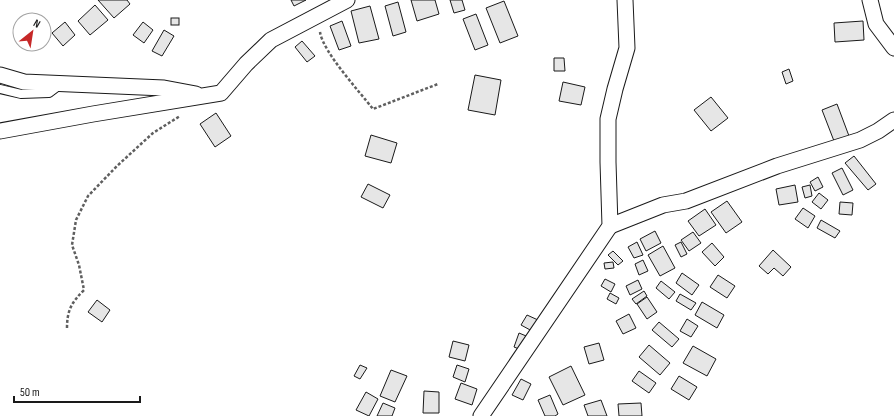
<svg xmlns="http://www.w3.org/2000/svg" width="894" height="416" viewBox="0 0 894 416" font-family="'Sofia Sans Condensed',sans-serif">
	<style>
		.building { fill: #e6e6e6; stroke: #1a1a1a }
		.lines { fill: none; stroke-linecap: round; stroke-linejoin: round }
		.service-casing { stroke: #1a1a1a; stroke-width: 10 }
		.minor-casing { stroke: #1a1a1a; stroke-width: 17 }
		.path { stroke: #5f5f5f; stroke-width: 2.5; stroke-dasharray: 3 2; stroke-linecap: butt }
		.service { stroke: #fff; stroke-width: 8 }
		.minor { stroke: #fff; stroke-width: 15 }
	</style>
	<rect width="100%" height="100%" fill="#fff"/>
	<!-- building -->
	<g class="building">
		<polygon points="98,0 127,0 130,4 114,18"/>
		<polygon points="291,0 306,0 294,6"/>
		<polygon points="411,0 435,0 439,14 417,21"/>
		<polygon points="450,0 462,0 465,10 454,13"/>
		<polygon points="504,1 518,36 500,43 486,8"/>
		<polygon points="398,2 406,32 393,36 385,6"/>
		<polygon points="95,5 108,20 90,35 78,21"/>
		<polygon points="370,6 379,39 359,43 351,11"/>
		<polygon points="476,14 488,45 475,50 463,19"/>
		<rect x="171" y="18" width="8" height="7"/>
		<polygon points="342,21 351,46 339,50 330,26"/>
		<polygon points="863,21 864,40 835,42 834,23"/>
		<polygon points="65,22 75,35 63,46 52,33"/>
		<polygon points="143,22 153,30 144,43 133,35"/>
		<polygon points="164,30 174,36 162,56 152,51"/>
		<polygon points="302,41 315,56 307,62 295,47"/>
		<polygon points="554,58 564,58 565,71 554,71"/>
		<polygon points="789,69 793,81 786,84 782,72"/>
		<polygon points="475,75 501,80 495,115 468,110"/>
		<polygon points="563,82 585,87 581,105 559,101"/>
		<polygon points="711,97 728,118 711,131 694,110"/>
		<polygon points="837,104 849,136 834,141 822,110"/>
		<polygon points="216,113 231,136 215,147 200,124"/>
		<polygon points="371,135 397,143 391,163 365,156"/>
		<polygon points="854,156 876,184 868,190 845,163"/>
		<polygon points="842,168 853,190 843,195 832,173"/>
		<polygon points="818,177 823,187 815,191 810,182"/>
		<polygon points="368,184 390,195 383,208 361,197"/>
		<polygon points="795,185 798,202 779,205 776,189"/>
		<polygon points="810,185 812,196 805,198 802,187"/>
		<polygon points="819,193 828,200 821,209 812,202"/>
		<polygon points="727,201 742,222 726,233 711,212"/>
		<polygon points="840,202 853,203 852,215 839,214"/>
		<polygon points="803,208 815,216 808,228 795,219"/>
		<polygon points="705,209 716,225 699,236 688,221"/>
		<polygon points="821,220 840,231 835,238 817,228"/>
		<polygon points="655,231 661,243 646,251 640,239"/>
		<polygon points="693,232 701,243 689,251 681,240"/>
		<polygon points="637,242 643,255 634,258 628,247"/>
		<polygon points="681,242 687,254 681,257 675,245"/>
		<polygon points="712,243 724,257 715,266 702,252"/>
		<polygon points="663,246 675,268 660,276 648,255"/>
		<polygon points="773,250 791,267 783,276 774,268 768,274 759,266"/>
		<polygon points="613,251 623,261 618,265 608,255"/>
		<polygon points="643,260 648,271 639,275 635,264"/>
		<polygon points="613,262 614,268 605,269 604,263"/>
		<polygon points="682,273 699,285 692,295 676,283"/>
		<polygon points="718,275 735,286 727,298 710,287"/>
		<polygon points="605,279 615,284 611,292 601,286"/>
		<polygon points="638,280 642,289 630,295 626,286"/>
		<polygon points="661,281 675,292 669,299 656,288"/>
		<polygon points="644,291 647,296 636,304 632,299"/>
		<polygon points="610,293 619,298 616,304 607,299"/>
		<polygon points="680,294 696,303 691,310 676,301"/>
		<polygon points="647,297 657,312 647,319 637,304"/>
		<polygon points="97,300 110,310 102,322 88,312"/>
		<polygon points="702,302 724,315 717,328 695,315"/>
		<polygon points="629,314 636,328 623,334 616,321"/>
		<polygon points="527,315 538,320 532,331 521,325"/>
		<polygon points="687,319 698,326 691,337 680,331"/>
		<polygon points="659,322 679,339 672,347 652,330"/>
		<polygon points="519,333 531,338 524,351 514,347"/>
		<polygon points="453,341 469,345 465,361 449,357"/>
		<polygon points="599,343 604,360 589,364 584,347"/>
		<polygon points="649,345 670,363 660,375 639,357"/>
		<polygon points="693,346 716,359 707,376 683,363"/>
		<polygon points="360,365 367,368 360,379 354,376"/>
		<polygon points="457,365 469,369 465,382 453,377"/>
		<polygon points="571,366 585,395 563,405 549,377"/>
		<polygon points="391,370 407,376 395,402 380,396"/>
		<polygon points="639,371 656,383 649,393 632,381"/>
		<polygon points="679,376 697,387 689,400 671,389"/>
		<polygon points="521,379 531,384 523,400 512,395"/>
		<polygon points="461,383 477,389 472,405 455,399"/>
		<polygon points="424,391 439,392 439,413 423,413"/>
		<polygon points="366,392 378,399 369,416 356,410"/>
		<polygon points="550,395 558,414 555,416 545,416 538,400"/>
		<polygon points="601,400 607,416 588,416 584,405"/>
		<polygon points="383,403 395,408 392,416 377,416"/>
		<polygon points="641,403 642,416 619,416 618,404"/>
	</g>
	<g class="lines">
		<defs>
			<polyline id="service" points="0,89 21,94 49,93 61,84"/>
			<g id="minor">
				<polyline points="870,0 876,24 894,48"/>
				<polyline points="0,75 24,82 164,88 196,94"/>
				<polyline points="0,131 93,114 221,93 246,64 271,40 347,0"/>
				<polyline points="610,226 663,205 686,201 777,166 860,140 878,131 894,120"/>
				<polyline points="481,416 610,226 608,162 608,119 615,89 627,48 625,0"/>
			</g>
		</defs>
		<!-- service casing -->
		<use href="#service" class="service-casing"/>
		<!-- minor casing -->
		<use href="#minor" class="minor-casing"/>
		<!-- path -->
		<g class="path">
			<path d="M320,32C323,52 359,91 373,109L438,84"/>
			<path d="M67,328C67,310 72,302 84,290L79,265L72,245L76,220L88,196L117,166L153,133L180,116"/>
		</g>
		<!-- service -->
		<use href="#service" class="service"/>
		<!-- minor -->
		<use href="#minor" class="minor"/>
	</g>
	<!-- north arrow -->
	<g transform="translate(32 32) rotate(30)"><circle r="19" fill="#ffffff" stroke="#a3a3a3"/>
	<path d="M0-3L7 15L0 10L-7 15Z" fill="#c62828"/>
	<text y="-6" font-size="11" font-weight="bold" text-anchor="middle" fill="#1a1a1a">N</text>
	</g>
	<!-- scale -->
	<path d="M14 396v6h126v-6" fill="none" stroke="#1a1a1a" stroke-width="2"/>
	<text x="20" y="396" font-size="12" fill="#1a1a1a" stroke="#ffffff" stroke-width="3" paint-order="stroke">50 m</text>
</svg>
